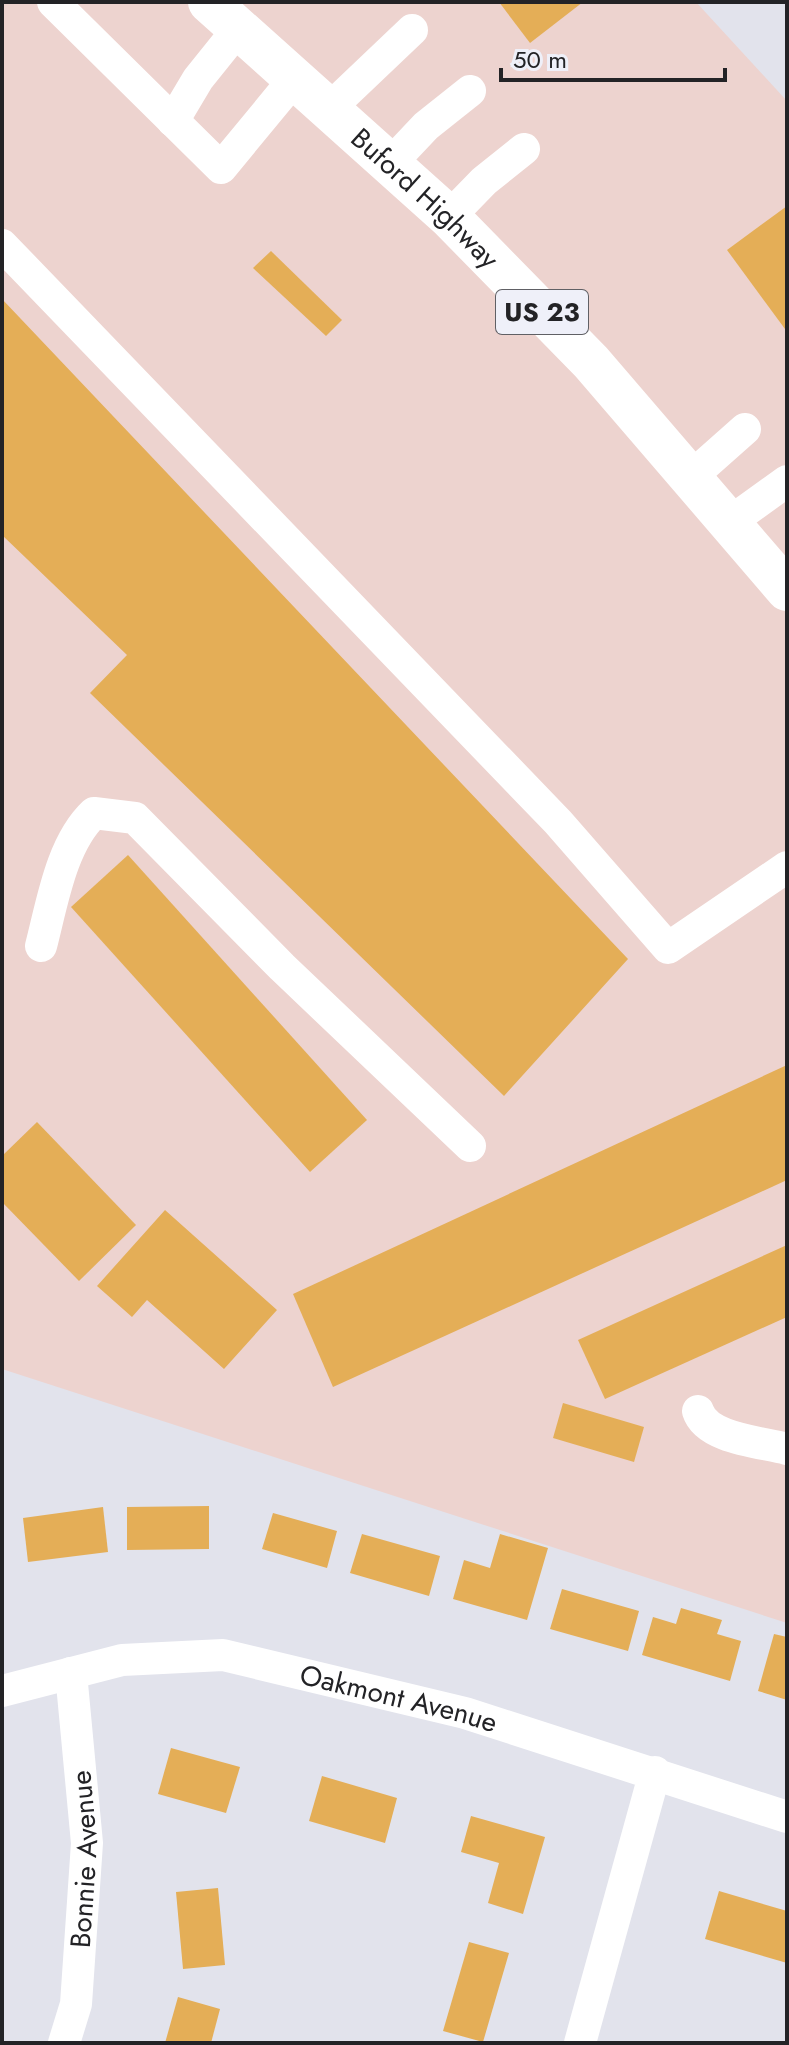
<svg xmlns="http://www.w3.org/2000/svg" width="789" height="2045" viewBox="0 0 789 2045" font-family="Jost,sans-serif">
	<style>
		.commercial { fill: #edd3cf }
		.building { fill: #e4ae57 }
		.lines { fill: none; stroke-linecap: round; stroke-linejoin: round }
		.minor { stroke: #fff; stroke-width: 32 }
		.major { stroke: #fff; stroke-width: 42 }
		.labels { text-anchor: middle; stroke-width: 6; stroke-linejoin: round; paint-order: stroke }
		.shield { fill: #eff0f9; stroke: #606065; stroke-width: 2 }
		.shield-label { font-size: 26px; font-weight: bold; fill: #232326 }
		.street-label { font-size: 28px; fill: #232326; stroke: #eff0f9 }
	</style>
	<rect width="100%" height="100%" fill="#e2e3ec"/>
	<!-- commercial -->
	<polygon class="commercial" points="2,2 696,2 787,101 787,1623 2,1369"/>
	<!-- building -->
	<g class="building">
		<polygon points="499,2 583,2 530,43"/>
		<polygon points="787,206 787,327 785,329 727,250"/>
		<polygon points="271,251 342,320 326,336 253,268"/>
		<polygon points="2,299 628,959 504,1096 90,693 127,655 2,535"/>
		<polygon points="128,855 367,1120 310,1172 71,907"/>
		<polygon points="787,1065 787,1180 333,1387 293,1294"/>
		<polygon points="37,1122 136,1225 79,1281 2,1202 2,1156"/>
		<polygon points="165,1210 277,1310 224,1369 147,1300 132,1317 97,1286"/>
		<polygon points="787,1245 787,1317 605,1399 578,1340"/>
		<polygon points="563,1403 644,1427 634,1462 553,1438"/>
		<polygon points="209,1506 209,1549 127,1550 127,1507"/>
		<polygon points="103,1507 108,1552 28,1562 23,1518"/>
		<polygon points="273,1513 337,1531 327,1568 262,1549"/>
		<polygon points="362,1534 440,1556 429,1596 350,1573"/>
		<polygon points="500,1534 548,1548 527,1620 453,1599 464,1560 490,1568"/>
		<polygon points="562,1589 639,1611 628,1651 550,1629"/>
		<polygon points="681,1608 722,1620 717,1634 741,1641 730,1681 642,1655 653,1617 676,1624"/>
		<polygon points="774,1634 787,1637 787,1700 758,1691"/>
		<polygon points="171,1748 240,1767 226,1813 158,1794"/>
		<polygon points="322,1776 397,1798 385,1843 309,1821"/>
		<polygon points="471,1816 545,1837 523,1914 488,1903 499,1863 461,1852"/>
		<polygon points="218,1888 225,1965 183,1969 176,1892"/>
		<polygon points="719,1891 787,1911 787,1963 705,1939"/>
		<polygon points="469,1942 509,1953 483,2042 443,2031"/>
		<polygon points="178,1997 220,2009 211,2043 165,2043"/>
	</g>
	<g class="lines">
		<!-- minor -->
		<g class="minor">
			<polyline points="53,2 221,168 296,77"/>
			<polyline points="330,108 412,30"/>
			<polyline points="173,121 198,79 239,28"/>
			<polyline points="392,162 426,126 470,91"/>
			<polyline points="449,217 484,181 524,149"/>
			<polyline points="2,245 558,822 668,948 787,867"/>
			<polyline points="692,476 745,429"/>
			<polyline points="730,522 787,481"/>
			<path d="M41,946C52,904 61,844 94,813L135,818L282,967L470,1146"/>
			<path d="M698,1411C707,1439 762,1442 787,1449"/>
			<path id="s1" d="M2,1691L122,1660L223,1655L465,1713L787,1817"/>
			<path id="s2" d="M64,2043L76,2004L87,1843L71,1673"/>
			<polyline points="580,2043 655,1772"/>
		</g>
		<!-- major -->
		<path class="major" id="s3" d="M209,2L449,217L591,362L787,590"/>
	</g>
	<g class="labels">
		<!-- shield labels -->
		<rect class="shield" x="496" y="290" width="92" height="44" rx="6"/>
		<g class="shield-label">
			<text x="542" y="321">US 23</text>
		</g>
		<!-- street labels -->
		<g class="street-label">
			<text dy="10" stroke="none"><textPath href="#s3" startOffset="292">Buford Highway</textPath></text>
			<text dy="10" stroke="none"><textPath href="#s1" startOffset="406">Oakmont Avenue</textPath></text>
			<text dy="10" stroke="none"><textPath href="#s2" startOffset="186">Bonnie Avenue</textPath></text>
		</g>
	</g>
	<!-- border -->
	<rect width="789" height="2045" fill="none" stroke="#232326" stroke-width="8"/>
	<!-- scale -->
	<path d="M501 68v12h224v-12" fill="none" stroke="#232326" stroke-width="4"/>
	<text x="513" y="68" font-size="24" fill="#232326" stroke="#eff0f9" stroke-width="6" paint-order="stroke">50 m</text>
</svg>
